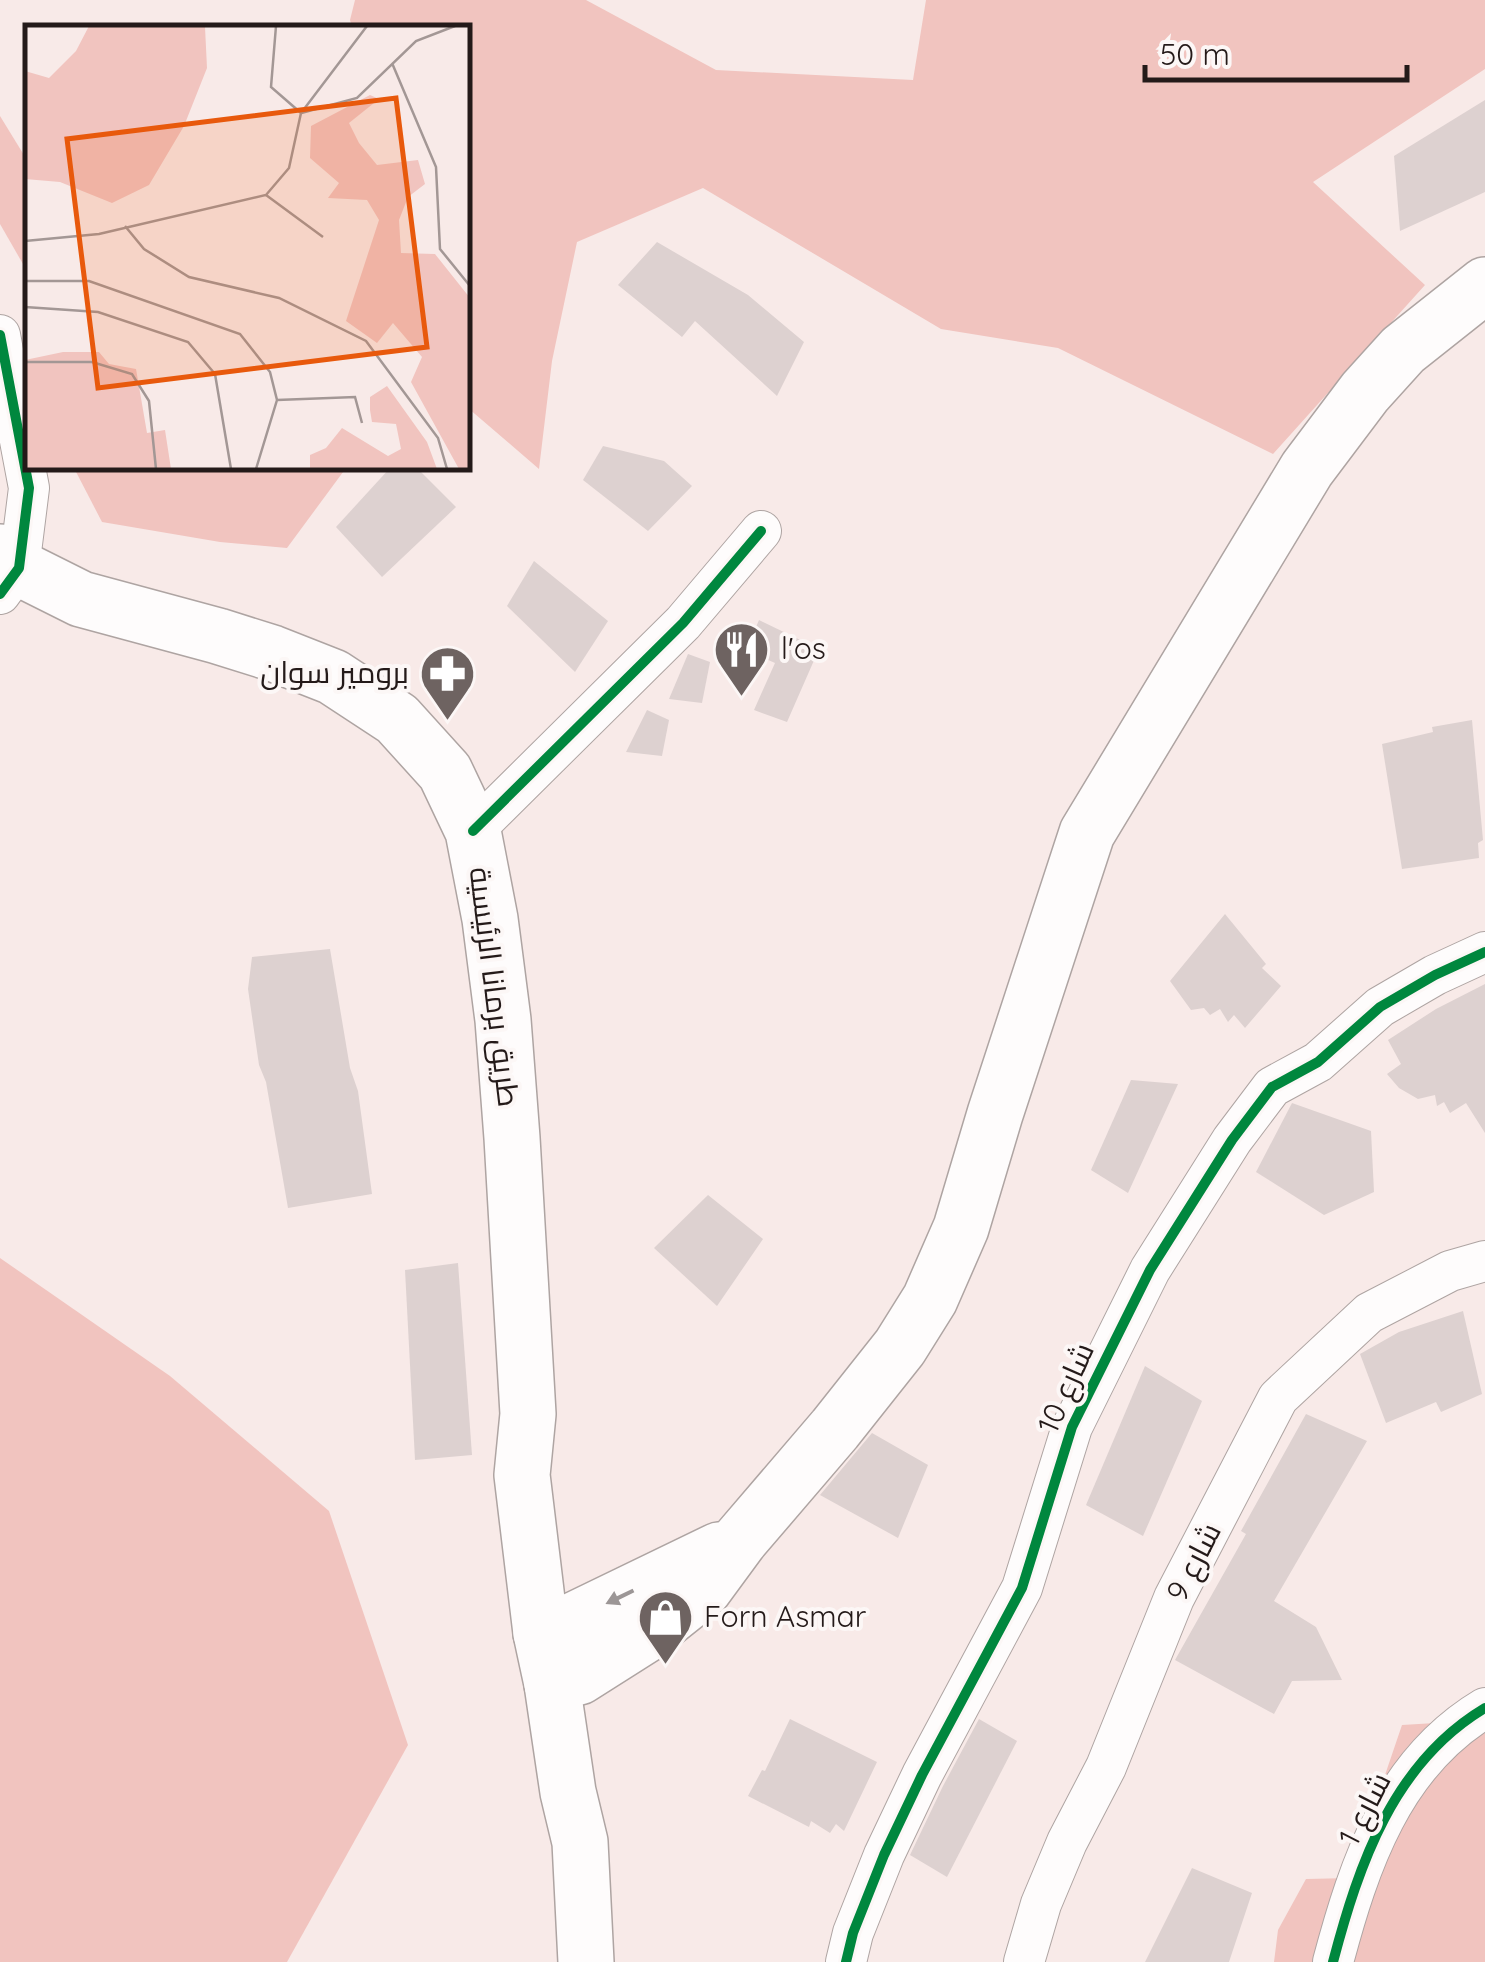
<svg xmlns="http://www.w3.org/2000/svg" width="1485" height="1962" viewBox="0 0 1485 1962" font-family="Quicksand,Cairo,sans-serif">
	<style>
		.green { fill: #f1c4bf }
		.building { fill: #ddd1d0 }
		.lines { fill: none; stroke-linecap: round; stroke-linejoin: round }
		.street-casing { stroke: #aea4a2; stroke-width: 42 }
		.secondary-casing { stroke: #aea4a2; stroke-width: 58 }
		.street { stroke: #fefcfc; stroke-width: 40 }
		.secondary { stroke: #fefcfc; stroke-width: 55 }
		.cycleway-casing { stroke: #fcf7f6; stroke-width: 16 }
		.cycleway { stroke: #00873e; stroke-width: 10 }
		.oneway { fill: #9c9696 }
		.labels { text-anchor: middle; stroke-width: 8; stroke-linejoin: round; paint-order: stroke }
		.poi-label { font-size: 30px; fill: #241a19; stroke: #fcf7f6; text-anchor: start }
		.street-label { font-size: 30px; fill: #241a19; stroke: #fcf7f6 }
		.inset-road { fill: none; stroke: #a39795; stroke-width: 2.5 }
		.view { fill: #e8590c; fill-opacity: 0.15; stroke: #e8590c; stroke-width: 5 }
		.inset-edge { fill: none; stroke: #241a19; stroke-width: 5 }
	</style>
	<rect width="100%" height="100%" fill="#f8eae8"/>
	<!-- green -->
	<g class="green">
		<polygon points="355,0 586,0 716,70 913,80 926,0 1485,0 1485,69 1313,182 1425,285 1273,454 1058,348 941,329 703,188 577,242 552,361 539,469 468,408 468,28 352,27 350,20"/>
		<polygon points="0,116 27,160 27,271 0,224"/>
		<polygon points="74,468 346,468 287,548 220,542 102,522"/>
		<polygon points="0,1258 170,1376 329,1511 408,1745 287,1962 0,1962"/>
		<polygon points="1485,1720 1485,1962 1274,1962 1278,1930 1306,1879 1350,1878 1402,1725"/>
	</g>
	<!-- building -->
	<g class="building">
		<polygon points="1485,100 1485,192 1400,231 1394,156"/>
		<polygon points="657,242 748,295 804,342 777,396 695,321 682,337 618,285"/>
		<polygon points="603,446 664,461 692,486 648,531 583,480"/>
		<polygon points="390,468 417,468 456,507 382,577 336,527"/>
		<polygon points="534,561 608,621 575,672 507,606"/>
		<polygon points="759,620 819,649 787,722 754,710 775,663 746,650"/>
		<polygon points="688,654 710,662 702,703 669,699"/>
		<polygon points="647,710 669,720 662,756 626,752"/>
		<polygon points="1472,720 1483,840 1478,843 1479,858 1402,869 1382,744 1433,732 1432,727"/>
		<polygon points="1225,914 1266,964 1262,968 1281,986 1245,1028 1234,1015 1228,1022 1220,1009 1210,1015 1204,1008 1191,1010 1170,981"/>
		<polygon points="330,949 350,1068 358,1091 372,1194 288,1208 266,1082 259,1065 248,989 252,957"/>
		<polygon points="1485,984 1485,1133 1466,1103 1450,1113 1444,1102 1437,1106 1435,1095 1418,1099 1399,1088 1387,1074 1401,1064 1388,1040 1436,1009"/>
		<polygon points="1131,1080 1178,1084 1128,1193 1091,1170"/>
		<polygon points="1292,1103 1371,1131 1374,1192 1324,1215 1256,1172"/>
		<polygon points="708,1195 763,1239 717,1306 654,1248"/>
		<polygon points="458,1263 472,1455 415,1460 405,1270"/>
		<polygon points="1463,1311 1482,1394 1441,1412 1436,1402 1386,1423 1360,1354 1399,1332"/>
		<polygon points="1145,1366 1202,1401 1143,1536 1086,1505"/>
		<polygon points="1306,1414 1367,1441 1274,1601 1316,1627 1342,1680 1292,1681 1274,1714 1175,1660 1246,1534 1241,1531"/>
		<polygon points="872,1433 928,1465 898,1538 820,1495"/>
		<polygon points="790,1719 877,1762 844,1831 836,1824 830,1833 811,1821 809,1827 748,1796 762,1770 765,1771"/>
		<polygon points="979,1719 1017,1741 947,1877 910,1855 943,1786"/>
		<polygon points="1192,1868 1252,1893 1229,1962 1145,1962"/>
	</g>
	<g class="lines">
		<defs>
			<g id="street">
				<polyline points="0,335 29,488 19,568 0,594"/>
				<polyline points="473,831 683,623 761,531"/>
				<polyline points="846,1962 853,1933 884,1855 922,1775 1022,1588 1072,1427 1150,1270 1232,1140 1272,1087 1318,1062 1380,1007 1435,975 1485,952"/>
				<polyline points="1024,1962 1041,1904 1067,1842 1106,1767 1174,1598 1278,1398 1369,1313 1450,1271 1485,1261"/>
				<path d="M1333,1962C1359,1864 1393,1763 1485,1708"/>
			</g>
			<g id="secondary">
				<polyline points="0,552 19,568 81,599 218,636 272,653 333,677 397,719 445,772 473,831 490,919 503,1020 512,1138 528,1414 522,1475 541,1633 552,1684 568,1792 580,1842 586,1962"/>
				<polyline points="541,1633 570,1622 719,1550"/>
				<polyline points="552,1684 579,1677 650,1632 704,1589 740,1540 835,1429 900,1347 930,1299 961,1228 995,1114 1087,833 1307,469 1365,392 1403,350 1485,285"/>
			</g>
		</defs>
		<!-- street casing -->
		<use href="#street" class="street-casing"/>
		<!-- secondary casing -->
		<use href="#secondary" class="secondary-casing"/>
		<!-- street -->
		<use href="#street" class="street"/>
		<!-- secondary -->
		<use href="#secondary" class="secondary"/>
		<defs>
			<g id="cycleway">
				<polyline points="0,335 29,488 19,568 0,594"/>
				<polyline points="473,831 683,623 761,531"/>
				<polyline points="846,1962 853,1933 884,1855 922,1775 1022,1588 1072,1427 1150,1270 1232,1140 1272,1087 1318,1062 1380,1007 1435,975 1485,952"/>
				<path d="M1333,1962C1359,1864 1393,1763 1485,1708"/>
			</g>
		</defs>
		<!-- cycleway casing -->
		<use href="#cycleway" class="cycleway-casing"/>
		<!-- cycleway -->
		<use href="#cycleway" class="cycleway"/>
	</g>
	<!-- one-way arrows -->
	<defs><path id="oneway-solid" d="M-6-.8H1V-3.2L6.5 0L1 3.2V.8H-6Z" transform="scale(2.5)"/></defs>
	<use class="oneway" href="#oneway-solid" transform="translate(620 1597) rotate(154)"/>
	<!-- icons -->
	<defs>
		<symbol id="restaurant-pin" viewBox="-11 -11 22 30"><path d="M0 17L-7.5 6A9.5 9.5 0 1 1 7.5 6Z" fill="#6e6361" stroke="#fcf7f6"/><path d="M-5-6h1v4h1v-4h1v4h1v-4h1v5L-1.5 .5V6h-2V.5L-5-1ZM5-6V6H3V1.5H1.5Q1.5-4 5-6Z" fill="#fff"/></symbol>
		<symbol id="pharmacy-pin" viewBox="-11 -11 22 30"><path d="M0 17L-7.5 6A9.5 9.5 0 1 1 7.5 6Z" fill="#6e6361" stroke="#fcf7f6"/><path d="M-2-6h4v4h4v4h-4v4h-4v-4h-4v-4h4Z" fill="#fff"/></symbol>
		<symbol id="shop-pin" viewBox="-11 -11 22 30"><path d="M0 17L-7.5 6A9.5 9.5 0 1 1 7.5 6Z" fill="#6e6361" stroke="#fcf7f6"/><path d="M-5-2.5h2.3a2.7 3.5 0 0 1 5.4 0H5L5.5 6h-11ZM-1.5-2.5h3a1.5 2.3 0 0 0-3 0Z" fill="#fff"/></symbol>
	</defs>
	<g fill-rule="evenodd">
		<use href="#restaurant-pin" x="710" y="618" width="63" height="86"/>
		<use href="#pharmacy-pin" x="416" y="642" width="63" height="86"/>
		<use href="#shop-pin" x="634" y="1586" width="63" height="86"/>
	</g>
	<g class="labels">
		<!-- poi labels -->
		<g class="poi-label">
			<text x="781" y="659">l'os</text>
			<text x="409" y="683" text-anchor="end">برومير سوان</text>
			<text x="704" y="1627">Forn Asmar</text>
		</g>
		<!-- street labels -->
		<g class="street-label">
			<text transform="translate(494 987) rotate(83)" y="10">طريق برمانا الرئيسية</text>
			<text transform="translate(1066 1388) rotate(-66)" y="10">شارع 10</text>
			<text transform="translate(1194 1562) rotate(-63)" y="10">شارع 9</text>
			<text transform="translate(1365 1809) rotate(-63)" y="10">شارع 1</text>
		</g>
	</g>
	<!-- overview -->
	<g transform="translate(25 25)">
		<rect width="445" height="445" fill="#f8eae8"/>
		<path d="M64,1L180,2L182,43L159,101L124,160L87,178L35,157L0,154V46L24,53L51,26ZM345,70L354,74L324,98L334,118L352,140L393,135L400,159L383,172L374,195L376,228L410,229L445,273V444H434L386,357L397,332L368,298L352,318L321,296L354,195L342,175L303,173L314,158L285,133L286,101ZM38,327H74L84,339L111,344L122,408L140,405L146,444H0V335ZM362,361L402,417L412,444H285V430L301,423L317,403L363,431L376,424L371,399L347,397L345,385V372Z" fill="#f1c4bf"/>
		<path class="inset-road" d="M251,1L246,62L276,88L332,73L391,16L430,1M367,38L411,142L415,224L445,261M241,170L298,212M100,201L119,224L164,252L254,273L341,316L413,413L422,444M0,216L74,209L241,170L264,143L276,88L342,1M0,256H64L215,309L245,347L252,375L231,444M0,282L73,287L163,317L190,349L206,444M0,337H67L107,349L124,376L131,444M252,375L330,372L337,398"/>
		<path class="view" d="M371,73L402,322L73,363L42,114Z"/>
		<rect width="445" height="445" class="inset-edge"/>
	</g>
	<!-- scale -->
	<path d="M1145 65v15h262v-15" fill="none" stroke="#241a19" stroke-width="5"/>
	<text x="1160" y="65" font-size="30" fill="#241a19" stroke="#fcf7f6" stroke-width="8" paint-order="stroke">50 m</text>
</svg>
